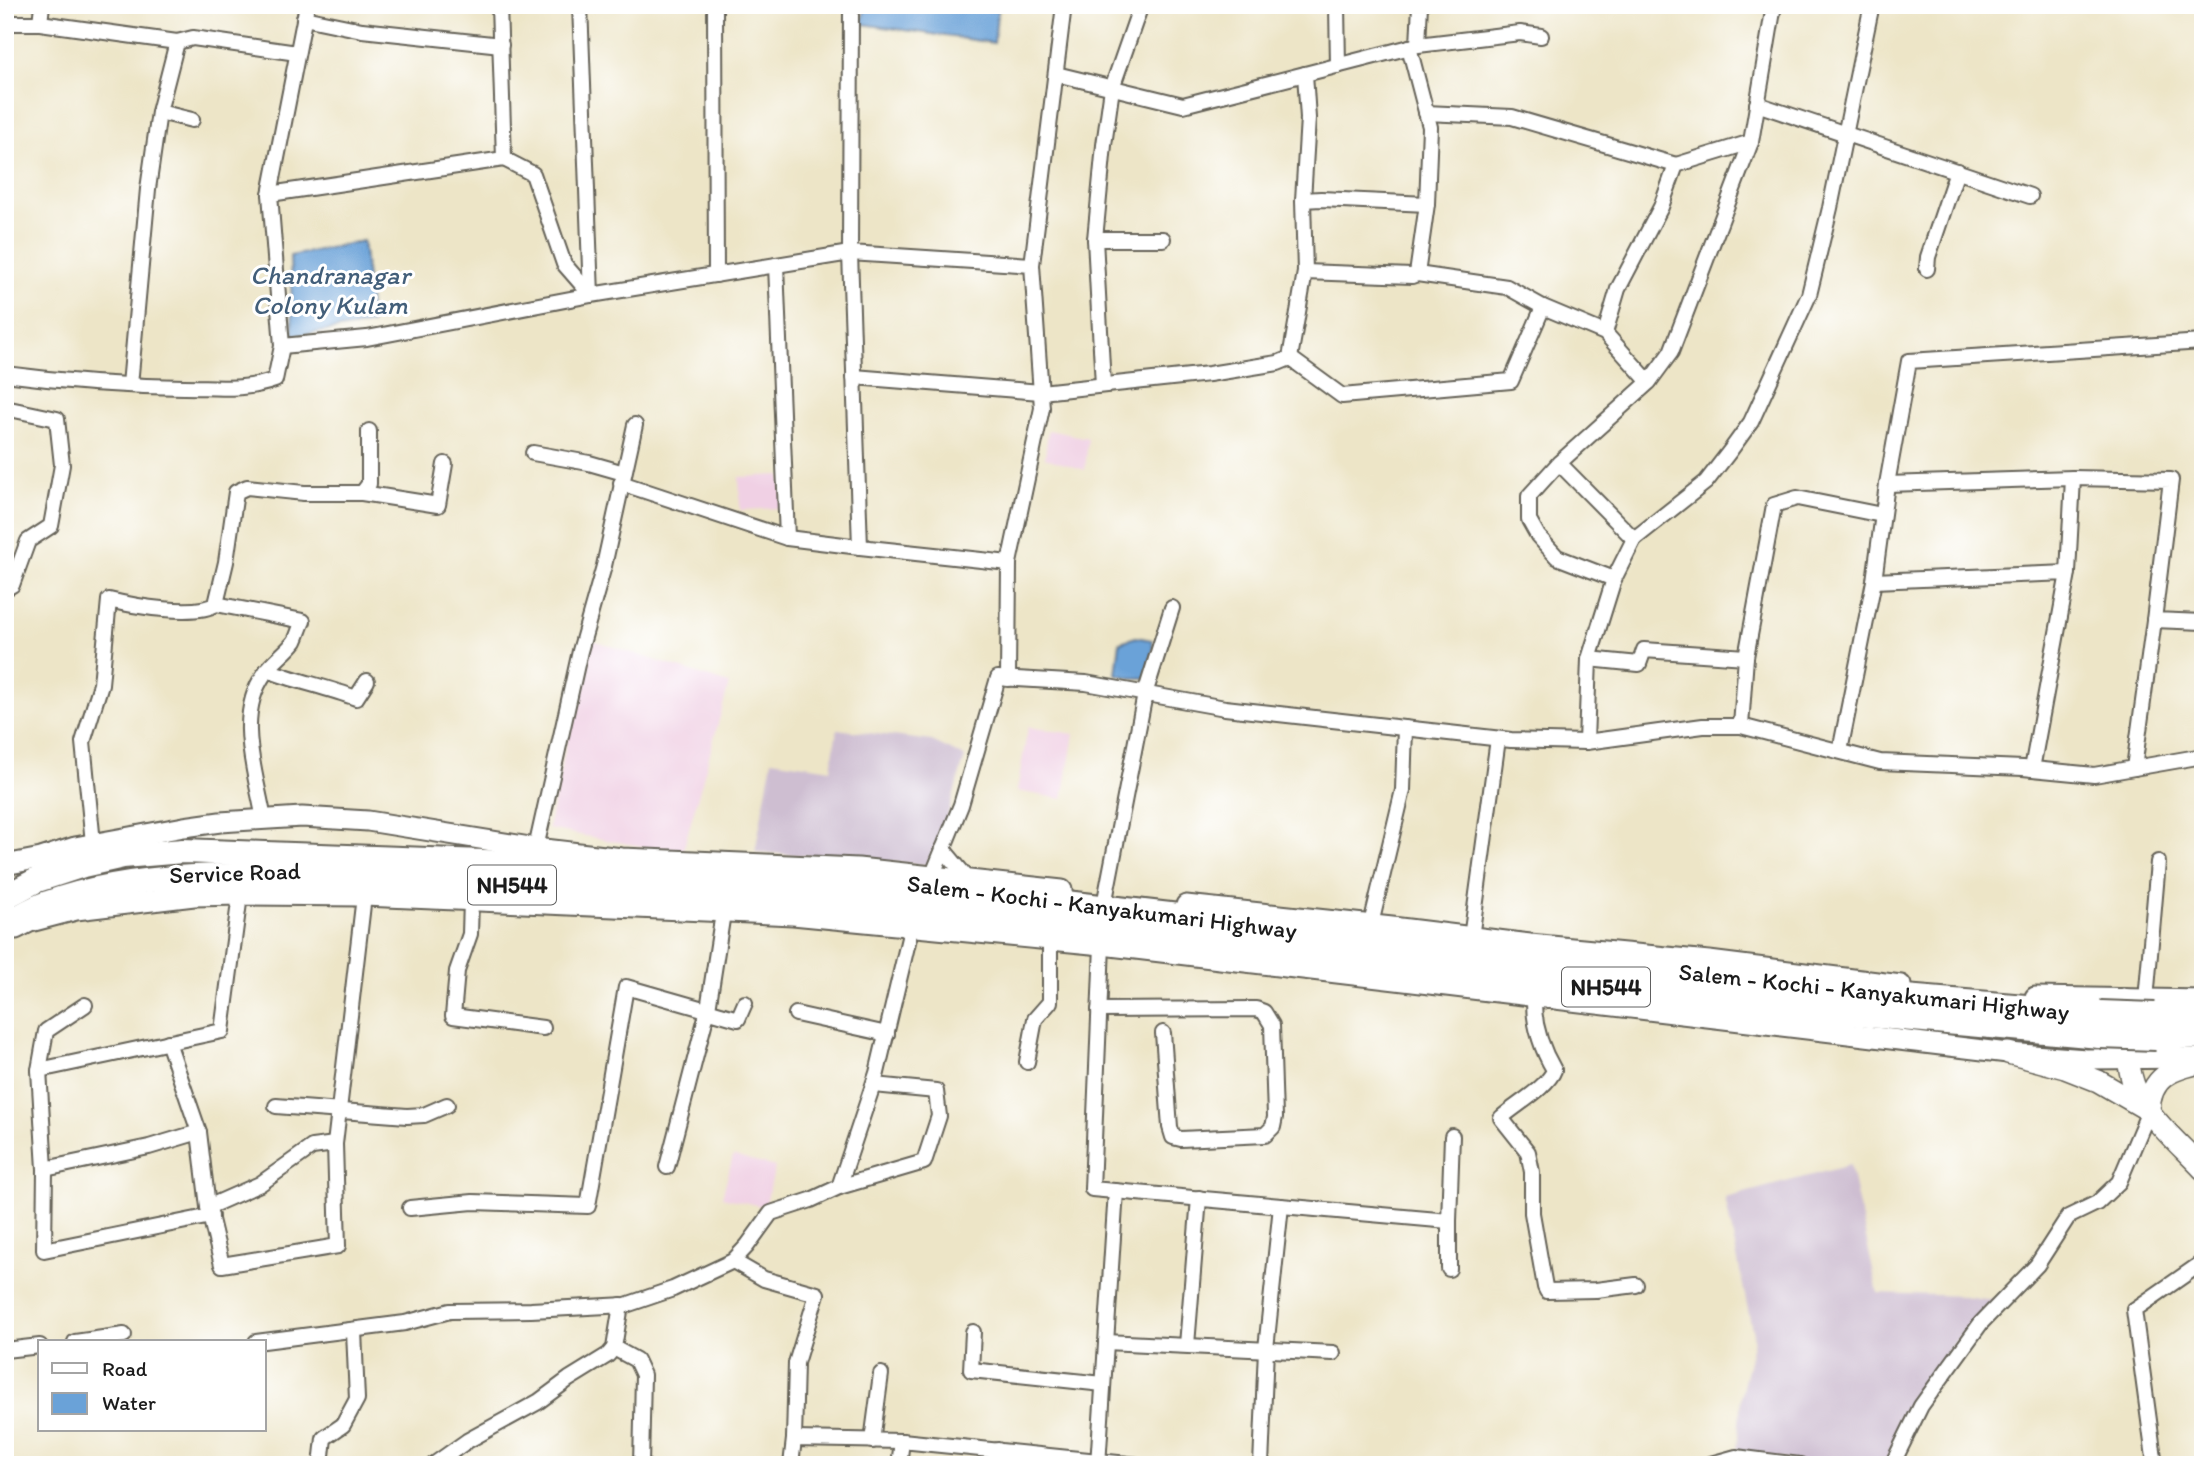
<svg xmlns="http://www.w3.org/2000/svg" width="2208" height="1470" viewBox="0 0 2208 1470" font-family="Itim,sans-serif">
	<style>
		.built { fill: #f0d0e4 }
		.industrial { fill: #cebed1 }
		.water { fill: #6aa2d8; stroke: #435f7a; stroke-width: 2 }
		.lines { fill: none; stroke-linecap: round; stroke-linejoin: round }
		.street-casing { stroke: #656258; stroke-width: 18 }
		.secondary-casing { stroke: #656258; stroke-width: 23 }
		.primary-casing { stroke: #656258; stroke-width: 24 }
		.highway-casing { stroke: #656258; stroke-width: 28 }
		.street { stroke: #fff; stroke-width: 14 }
		.secondary { stroke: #fff; stroke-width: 19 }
		.primary { stroke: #fff; stroke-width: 21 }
		.highway { stroke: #fff; stroke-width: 24 }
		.highway-bridge-casing { stroke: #656258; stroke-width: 28; stroke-linecap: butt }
		.highway-bridge { stroke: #fff; stroke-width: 24 }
		.labels { text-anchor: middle; stroke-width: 6; stroke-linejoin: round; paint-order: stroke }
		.shield { fill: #fff; stroke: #606060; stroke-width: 2 }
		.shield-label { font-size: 23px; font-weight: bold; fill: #1c1c1c }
		.street-label { font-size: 24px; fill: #1c1c1c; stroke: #fff }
		.water-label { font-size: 26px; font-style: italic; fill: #435f7a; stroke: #fff }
	</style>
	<rect width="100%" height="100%" fill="#fff"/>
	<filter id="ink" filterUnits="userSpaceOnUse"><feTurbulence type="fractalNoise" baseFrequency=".0143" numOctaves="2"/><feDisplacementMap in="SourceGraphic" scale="14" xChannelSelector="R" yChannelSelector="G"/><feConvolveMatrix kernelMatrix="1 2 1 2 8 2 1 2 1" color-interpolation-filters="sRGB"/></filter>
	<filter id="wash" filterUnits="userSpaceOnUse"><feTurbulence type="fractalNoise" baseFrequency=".00686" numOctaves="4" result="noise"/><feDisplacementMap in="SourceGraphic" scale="28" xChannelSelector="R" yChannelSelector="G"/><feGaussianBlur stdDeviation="1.57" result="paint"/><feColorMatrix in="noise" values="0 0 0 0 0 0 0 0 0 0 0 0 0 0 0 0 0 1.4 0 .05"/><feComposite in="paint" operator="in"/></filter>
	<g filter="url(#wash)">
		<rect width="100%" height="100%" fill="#ede5c7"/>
		<!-- built -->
		<g class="built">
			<polygon points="1048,430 1088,438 1085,470 1045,458"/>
			<polygon points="781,475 783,508 740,510 739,477"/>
			<polygon points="589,639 729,684 682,854 548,829"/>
			<polygon points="1028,727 1074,734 1063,799 1017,791"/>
			<polygon points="733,1156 775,1167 765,1207 722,1197"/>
		</g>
		<!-- industrial -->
		<g class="industrial">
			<polygon points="837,729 932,741 965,757 946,820 927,865 755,852 772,760 831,769"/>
			<polygon points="1850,1165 1878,1293 1964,1296 1994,1300 1951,1346 1931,1375 1896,1436 1885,1465 1818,1465 1737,1452 1741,1395 1754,1339 1725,1198"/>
		</g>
		<!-- water -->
		<g class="water">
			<polygon points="865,5 998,5 994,43 862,24"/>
			<polygon points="363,241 372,324 293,336 290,256"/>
			<polygon points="1136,637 1152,640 1153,648 1146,678 1131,678 1116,674 1120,642"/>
		</g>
	</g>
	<g filter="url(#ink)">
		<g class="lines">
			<defs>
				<g id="street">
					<polyline points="580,5 591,295"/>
					<polyline points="715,5 716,275"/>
					<polyline points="851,5 850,253 1032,265 1042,408 1009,563"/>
					<polyline points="1337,5 1338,66"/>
					<polyline points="304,18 362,30 501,45"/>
					<polyline points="5,23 40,23 177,42 159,112 192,120"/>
					<polyline points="40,23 42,5"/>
					<polyline points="177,42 193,38 297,53"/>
					<polyline points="1418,45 1420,5"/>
					<polyline points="1056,74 1183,105 1305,74"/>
					<polyline points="1757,104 2030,196"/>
					<polyline points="1426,113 1512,117 1676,165"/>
					<polyline points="504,159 533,174 564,264 591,295"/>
					<polyline points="270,194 307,5"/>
					<polyline points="1303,200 1321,199 1427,204"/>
					<polyline points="1095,239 1163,239"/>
					<polyline points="776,265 787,538"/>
					<polyline points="1032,265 1064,5"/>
					<polyline points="1927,269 1928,257 1957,171"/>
					<polyline points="1305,272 1412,276 1417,274 1427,204 1430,127 1409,47"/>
					<polyline points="1417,274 1507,287 1543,307"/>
					<polyline points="1605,333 1618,289 1661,207 1676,165 1751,142 1774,5"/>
					<polyline points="282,346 367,338 591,295 850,253 860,547 787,538 621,483"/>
					<polyline points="1290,358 1305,272 1303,200 1308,118 1305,74 1418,45 1520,33 1541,36"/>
					<path d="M5,374C65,382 124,386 184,387C217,387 244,391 275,380L282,346L270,194L504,159L499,5"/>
					<polyline points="854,377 1041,392 1209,374 1278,363 1290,358 1342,396 1511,381 1543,307 1605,333 1649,382 1559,463 1634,539 1706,482 1730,451 1751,422 1809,295 1830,208 1871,9"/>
					<polyline points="1649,382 1671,352 1751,142"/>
					<polyline points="130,385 148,189 159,112"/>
					<polyline points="1103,385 1095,239 1104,145 1112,88 1141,5"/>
					<polyline points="5,408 57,419 62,465 51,526 28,541 12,585 5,589"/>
					<polyline points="533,453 589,463 624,473"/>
					<polyline points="1559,463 1529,496 1529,520 1538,536 1557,557 1614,579"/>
					<polyline points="1887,484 2073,478 2171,480 2154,620 2203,622"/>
					<polyline points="362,493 438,505 445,464"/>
					<polyline points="860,547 1009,563 1008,679"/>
					<polyline points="2068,573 2073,478"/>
					<polyline points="1874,581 2068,573 2032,769"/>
					<path d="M216,604L303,621C300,627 298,635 295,641C286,653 273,661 265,673C234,716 256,772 264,820"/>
					<polyline points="1589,659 1639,664 1644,650 1746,657"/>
					<path d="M267,670C296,681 326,687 356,698L367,681"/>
					<polyline points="1741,726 1746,657 1774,505 1797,498 1882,515"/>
					<polyline points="1586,742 1589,659 1614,579 1634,539"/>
					<polyline points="1840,751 1874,581 1887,484 1909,361 2203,342"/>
					<polyline points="2134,768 2154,620"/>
					<path d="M93,843L83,742L101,684L109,600C133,606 196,617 216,604L226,562L236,492L247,487L304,493H362L369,484V431"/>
					<polyline points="536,848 580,651 604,566 635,425"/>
					<polyline points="943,849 968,879"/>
					<polyline points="933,874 961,805 998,678 1086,683 1225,708 1511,740 1586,742 1703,726 1741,726 1880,762 2023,768 2094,775 2203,756"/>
					<polyline points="1106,895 1145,694 1172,608"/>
					<polyline points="471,900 470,934 457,971 453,1016 543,1028"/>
					<polyline points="1371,924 1403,790 1405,728"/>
					<polyline points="1471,938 1498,739"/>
					<polyline points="1102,945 1092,1189 1449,1221 1452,1136"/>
					<path d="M1534,997C1533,1023 1541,1048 1554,1070C1548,1087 1515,1105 1501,1118L1528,1152L1532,1172V1213L1545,1287L1547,1291L1596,1290L1636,1285"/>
					<polyline points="2146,1000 2158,862"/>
					<polyline points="85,1005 46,1031 39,1070 45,1169 149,1147 199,1132"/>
					<polyline points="1099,1010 1256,1009 1264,1012 1272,1025 1275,1117 1273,1127 1265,1135 1181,1139 1173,1137 1170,1127 1163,1033"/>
					<polyline points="796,1014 887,1034"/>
					<polyline points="168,1042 199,1132 208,1207 222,1265 338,1246 335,1144 364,896"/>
					<polyline points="1027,1062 1035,1019 1050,1002 1050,940"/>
					<polyline points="39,1070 222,1031 240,895"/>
					<polyline points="276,1106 407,1116 424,1115 447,1105"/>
					<polyline points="667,1167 708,1009 723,913"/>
					<polyline points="45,1169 44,1250 211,1216"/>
					<polyline points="839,1187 924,1162 939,1116 936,1091 874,1085"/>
					<polyline points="208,1207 260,1184 312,1147 335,1144"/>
					<polyline points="410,1208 473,1202 588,1206 626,987 738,1019 745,1003"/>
					<polyline points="733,1261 764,1279 817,1294 796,1363 794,1439"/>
					<polyline points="1449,1269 1449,1221"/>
					<polyline points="973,1332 971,1370 1103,1384"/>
					<polyline points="75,1342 124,1335"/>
					<polyline points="256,1342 405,1323 450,1311 531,1310 626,1305 673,1289 733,1261 747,1246 771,1213 811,1200 839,1187 877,1073 912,925"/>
					<polyline points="1106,1342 1333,1353"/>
					<polyline points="1187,1345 1199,1198"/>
					<polyline points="614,1348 636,1360 643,1375 641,1465"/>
					<polyline points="5,1350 40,1346"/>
					<polyline points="872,1441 881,1374"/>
					<polyline points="321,1465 324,1438 343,1425 357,1399 354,1331"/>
					<polyline points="433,1465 467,1441 538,1402 569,1379 608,1355 614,1348 621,1305"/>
					<polyline points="791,1465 794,1439 902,1441"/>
					<polyline points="899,1465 902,1441 1138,1465"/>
					<polyline points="997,1465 998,1450"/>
					<polyline points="1098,1465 1116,1191"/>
					<polyline points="1261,1465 1266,1349 1281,1206"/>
					<polyline points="1707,1465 1736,1457 1800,1465"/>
					<polyline points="1892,1465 1921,1406 1981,1323 2037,1265 2068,1217 2097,1203 2119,1182 2149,1111"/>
					<polyline points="2155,1465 2134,1310 2203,1262"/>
				</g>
				<g id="secondary">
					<polyline points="5,865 41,858 75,847 184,827 220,822 302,817 368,821 536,848 622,858 858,868 1062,890"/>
					<polyline points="1186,905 1392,927 1530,944 1709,961 1901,985"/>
					<polyline points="16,929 30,922 76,910 194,896 240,895 364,896 793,915 1102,945 2008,1053 2086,1059 2199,1058"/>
					<polyline points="2035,997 2203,1000"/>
				</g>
				<g id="primary">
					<path d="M2124,999C2126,1024 2125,1050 2131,1075C2138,1110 2179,1143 2203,1169"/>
					<polyline points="2008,1053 2065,1068 2098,1081 2148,1110"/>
					<path d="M2149,1111C2150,1076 2172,1069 2203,1062"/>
				</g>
				<g id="highway">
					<polyline points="5,897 37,880 83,865 123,856 183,851 510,863 608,873 727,878 885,882 1820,990 2100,1013"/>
					<path d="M5,924C19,917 33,908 48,903C147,867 259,876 362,880C443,883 524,886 605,891C704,898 802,899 901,906L1825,1011L2100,1036"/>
					<polyline points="2155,1015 2203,1014"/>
					<polyline points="2156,1038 2203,1036"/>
				</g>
			</defs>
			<!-- street casing -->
			<use href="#street" class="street-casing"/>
			<!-- secondary casing -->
			<use href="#secondary" class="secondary-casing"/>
			<!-- primary casing -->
			<use href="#primary" class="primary-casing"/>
			<!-- highway casing -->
			<use href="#highway" class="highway-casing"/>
			<!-- street -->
			<use href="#street" class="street"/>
			<!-- secondary -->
			<use href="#secondary" class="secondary"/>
			<!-- primary -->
			<use href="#primary" class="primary"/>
			<!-- highway -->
			<use href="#highway" class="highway"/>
			<defs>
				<g id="highway-bridge">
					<polyline points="2100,1013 2155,1015"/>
					<polyline points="2100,1036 2156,1038"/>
				</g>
			</defs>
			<!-- highway-bridge casing -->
			<use href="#highway-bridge" class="highway-bridge-casing"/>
			<!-- highway-bridge -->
			<use href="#highway-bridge" class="highway-bridge"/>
		</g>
	</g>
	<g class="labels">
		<!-- shield labels -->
		<g class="shield">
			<rect x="468" y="865.5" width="88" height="39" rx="5"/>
			<rect x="1562" y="967.5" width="88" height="39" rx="5"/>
		</g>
		<g class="shield-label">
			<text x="512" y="893">NH544</text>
			<text x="1606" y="995">NH544</text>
		</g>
		<!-- street labels -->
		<g class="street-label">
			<text transform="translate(235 873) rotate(-2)" y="8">Service Road</text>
			<text transform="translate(1102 907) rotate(7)" y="8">Salem - Kochi - Kanyakumari Highway</text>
			<text transform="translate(1874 992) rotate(6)" y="8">Salem - Kochi - Kanyakumari Highway</text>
		</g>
		<!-- water labels -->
		<g class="water-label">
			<text x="330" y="284">Chandranagar<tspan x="330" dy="30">Colony Kulam</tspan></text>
		</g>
	</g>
	<!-- margin -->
	<rect width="2208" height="1470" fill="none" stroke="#fff" stroke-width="28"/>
	<!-- legend -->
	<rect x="38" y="1340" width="228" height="91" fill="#ffffff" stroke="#a4a4a4" stroke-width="2"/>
	<rect x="52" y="1363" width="35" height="10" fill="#ffffff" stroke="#a4a4a4" stroke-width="2"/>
	<text x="102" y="1376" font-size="21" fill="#1c1c1c">Road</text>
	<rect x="52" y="1393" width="35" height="21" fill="#6aa2d8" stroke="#a4a4a4" stroke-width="2"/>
	<text x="102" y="1410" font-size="21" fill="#1c1c1c">Water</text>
</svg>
